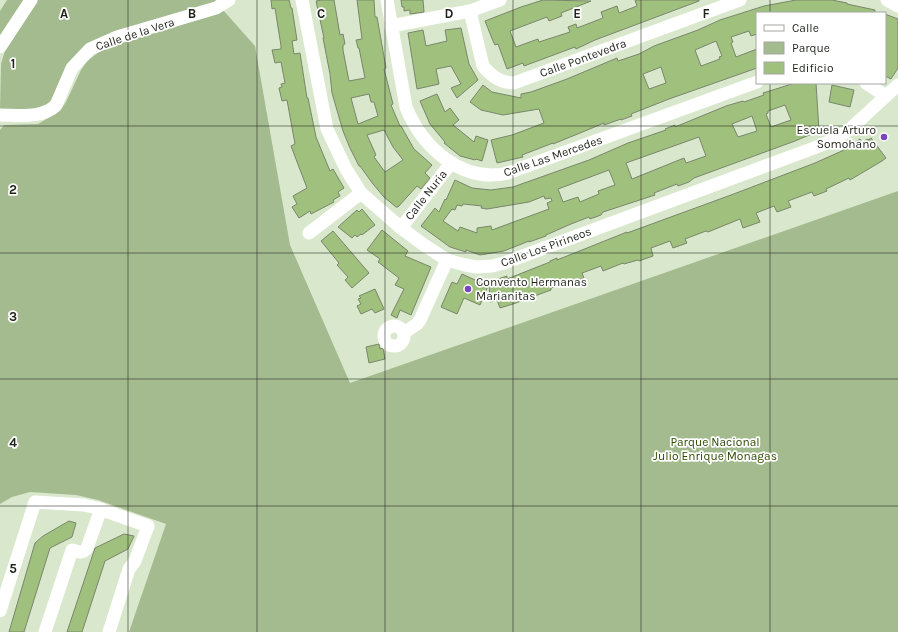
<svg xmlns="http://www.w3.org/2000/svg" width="898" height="632" viewBox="0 0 898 632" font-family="Karla,sans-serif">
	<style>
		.green { fill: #a4ba8f }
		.building { fill: #a0c07d; stroke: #79866c; fill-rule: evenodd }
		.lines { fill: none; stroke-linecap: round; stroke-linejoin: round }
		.minor { stroke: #fff; stroke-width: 13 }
		.grid { fill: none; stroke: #1f241a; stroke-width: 1; stroke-opacity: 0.55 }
		.poi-dot { fill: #7845bd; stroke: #fff; stroke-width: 1.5 }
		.labels { text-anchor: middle; stroke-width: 3.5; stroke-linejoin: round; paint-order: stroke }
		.street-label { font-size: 12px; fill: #1f241a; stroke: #fff }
		.poi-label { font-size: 12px; fill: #1f241a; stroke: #fff; text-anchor: end }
		.park-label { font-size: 12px; fill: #2e4a00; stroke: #fff }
		.grid-label { font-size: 13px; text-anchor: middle; font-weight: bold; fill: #1f241a; stroke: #fff; stroke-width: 3.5; stroke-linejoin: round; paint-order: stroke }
	</style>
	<rect width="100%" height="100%" fill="#d9e8cc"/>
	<!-- green -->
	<g class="green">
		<polygon points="7,0 25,0 0,38 0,11"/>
		<polygon points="38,0 220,0 88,44 52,103 35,110 0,111 1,64 5,51"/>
		<polygon points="223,10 255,46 290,245 350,383 898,191 898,632 129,632 166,524 98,500 76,495 30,492 12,497 0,504 0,130 4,125 38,124 60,111 66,102 81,70 87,61 103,49 210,16"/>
	</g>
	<!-- building -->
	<g class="building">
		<polygon points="271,0 289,0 291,8 292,8 297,40 292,41 294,54 300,53 307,98 308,98 316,137 330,171 333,169 344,188 338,192 340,196 333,200 334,202 311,214 310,211 299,218 292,207 297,204 293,196 307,188 291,146 295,144 287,100 282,101 279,88 282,87 281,84 285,83 281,62 275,63 272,50 281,49 281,46 275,8 272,9"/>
		<path d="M322,0H334L340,35L343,34L345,44L343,45V50L349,81L365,78L359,48H358L356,40L362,39L357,0H374L375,17H377L386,68L384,69L393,104L391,105L400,126H401L414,149L432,165L425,173L430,178L421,189L417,186L398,207H396L384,197L373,184L360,166H359L350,148L343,131L332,93L330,74L323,38H324L316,1ZM369,94L371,102H374L378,116L358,124L351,98ZM384,130L393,147L403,160L385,172L374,157L376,155L367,135Z"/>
		<polygon points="401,0 423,0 424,12 410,14 410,10 404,11 404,7 402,7"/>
		<polygon points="543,0 591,1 561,13 562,16 549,21 547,17 510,31 516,47 538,39 539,42 570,32 568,27 576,24 577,28 603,18 601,12 617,6 619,13 637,6 635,0 699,0 699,1 595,40 576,49 575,47 524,66 523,63 507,69 498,44 495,45 493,41 485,21 521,7"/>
		<path d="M796,0H832L847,3V4L875,10V13H757V34L751,36L749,31L731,37L733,42L731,43L736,57L757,49V68L669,99L631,114L632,116L621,120V119L604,125V123L585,131L553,144V143L522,155L523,157L497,163L491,140L512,135L544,123L539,109L503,115L481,110L470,102L483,85L492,92L521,98V94L531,92L567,79L617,58L618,61L639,54L654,46L698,30L720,20L764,6ZM716,41L722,56L719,57L720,59L701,66L695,50ZM661,67L666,83L649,89L643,74Z"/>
		<polygon points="885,14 898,19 898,68 891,79 885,76"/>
		<polygon points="461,28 469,64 478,80 457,98 451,88 461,84 451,66 436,69 439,84 417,89 408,33 423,30 426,46 447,41 445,30"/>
		<path d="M795,83H816L819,131L795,141L694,178L689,182L678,186L677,184L654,193L655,195L603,212L601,215L590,219L589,217L571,224L546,235V236L529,242V241L504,251L480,255L466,250V252L450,247L421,226L435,208L439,212L445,199L446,200L455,180L472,188L491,190L513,187L589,160L628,143L666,130L665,129L675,125V127L726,106L743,101L744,102L764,95L763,93ZM785,105L791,120L771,127L766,114L768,113V111ZM752,116L757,131L738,137L732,124ZM699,137L706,156L686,163L684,158L632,179L626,163ZM609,170L615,185L598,191L599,194L580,202L578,197L563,202L558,189ZM544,196L545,199L551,198L552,201L547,203L549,209L492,230L491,226L477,228V233L460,227L458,231L443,221L452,209L455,210L457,205L462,206L463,204L482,206L481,208L487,209L529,202Z"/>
		<polygon points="832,85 854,90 850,107 829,102"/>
		<polygon points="437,94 445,112 450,108 459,120 453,125 474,142 476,136 488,140 482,161 476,159 475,160 460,156 444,143 445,142 430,124 420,101"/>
		<polygon points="871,138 886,158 882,161 850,180 849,178 826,189 827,191 814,196 812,192 788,201 791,207 777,212 774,206 756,213 760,222 743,228 740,219 708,232 706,231 685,239 687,243 673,248 670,241 651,248 653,256 639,261 638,260 624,264 623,263 603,271 601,266 582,273 584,278 571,283 571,281 551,288 551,290 513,304 500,308 497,300 490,302 489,282 507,276 507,279 550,262 550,261 557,258 557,260 627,232 627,233 731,195 815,163 844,150 844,149 860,139 862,143 867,139 868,140"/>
		<polygon points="362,209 375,225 362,235 361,234 357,237 355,235 352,238 338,227 357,210 359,212"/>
		<polygon points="382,230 408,251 405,256 431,267 411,315 400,310 397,318 391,315 404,289 395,285 399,278 378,262 380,259 367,250"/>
		<polygon points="333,231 369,273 352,288 345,280 348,277 337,265 339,263 321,241"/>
		<polygon points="462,274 488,286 480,305 464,298 457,314 441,307 452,282 457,284"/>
		<polygon points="375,289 384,309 375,313 372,309 361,314 357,306 361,304 358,299 361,298 359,296"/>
		<polygon points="379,344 380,349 383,348 385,359 369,363 366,347"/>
		<polygon points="69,521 76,523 72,537 50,548 24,632 9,632 35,543 43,536"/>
		<polygon points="124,534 134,536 128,549 105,561 82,632 67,632 95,548"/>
	</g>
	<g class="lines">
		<!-- minor -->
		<g class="minor">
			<polyline points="302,0 327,129 346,169 361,193 401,228 424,245 447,260 465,265 477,267 492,266 504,263 814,148 831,141 849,130 898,85"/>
			<path d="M387,0L406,107C422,147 462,184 508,173L757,82"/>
			<polyline points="887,0 898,6"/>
			<path d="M470,11L483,66C491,76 501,83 514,83L740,0"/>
			<polyline points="391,26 470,11 500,0"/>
			<polyline points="0,47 31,0"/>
			<polyline points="866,83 886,96"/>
			<path d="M0,115C18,115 43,119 56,105L72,68L90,49L117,37L216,8L229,0"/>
			<polyline points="401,228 451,163"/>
			<polyline points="309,233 361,193"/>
			<circle cx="394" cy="336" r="10"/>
			<polyline points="404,333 417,324 420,320 447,260"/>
			<polyline points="0,611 35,502 84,505 97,508 148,526 135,561 129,569 109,632"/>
			<path d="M45,632L72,550C78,552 83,554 87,548L101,509"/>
		</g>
	</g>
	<!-- grid -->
	<path class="grid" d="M128,0V632M257,0V632M385,0V632M513,0V632M641,0V632M770,0V13M770,83V632M0,126H898M0,253H898M0,379H898M0,506H898"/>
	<!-- markers -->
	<g class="poi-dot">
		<circle cx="884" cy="137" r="4"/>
		<circle cx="468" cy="289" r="4"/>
	</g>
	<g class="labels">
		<!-- street labels -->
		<g class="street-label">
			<text transform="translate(135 34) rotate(-18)" y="4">Calle de la Vera</text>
			<text transform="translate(583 58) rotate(-20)" y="4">Calle Pontevedra</text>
			<text transform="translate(553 156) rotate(-19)" y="4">Calle Las Mercedes</text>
			<text transform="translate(426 195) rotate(-52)" y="4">Calle Nuria</text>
			<text transform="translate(546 247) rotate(-20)" y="4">Calle Los Pirineos</text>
		</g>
		<!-- poi labels -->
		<g class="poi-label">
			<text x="876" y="134">Escuela Arturo<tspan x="876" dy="14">Somohano</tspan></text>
			<text x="476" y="286" text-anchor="start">Convento Hermanas<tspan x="476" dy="14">Marianitas</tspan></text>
		</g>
		<!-- park labels -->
		<g class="park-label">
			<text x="715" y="446">Parque Nacional<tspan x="715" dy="14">Julio Enrique Monagas</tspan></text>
		</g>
	</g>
	<g class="grid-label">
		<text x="64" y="18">A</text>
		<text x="192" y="18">B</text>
		<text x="321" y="18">C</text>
		<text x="449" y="18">D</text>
		<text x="577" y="18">E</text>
		<text x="706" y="18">F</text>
		<text x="13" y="68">1</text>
		<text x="13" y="194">2</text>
		<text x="13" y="321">3</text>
		<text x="13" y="447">4</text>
		<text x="13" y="573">5</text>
	</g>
	<!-- legend -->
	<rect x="756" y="12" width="130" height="72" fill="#ffffff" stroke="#a5a7a3"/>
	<rect x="764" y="25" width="20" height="6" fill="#ffffff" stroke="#a5a7a3"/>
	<text x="792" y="32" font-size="12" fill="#1f241a">Calle</text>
	<rect x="764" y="42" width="20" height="12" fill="#a4ba8f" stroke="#a5a7a3"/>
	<text x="792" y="52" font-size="12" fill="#1f241a">Parque</text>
	<rect x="764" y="62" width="20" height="12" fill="#a0c07d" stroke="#a5a7a3"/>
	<text x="792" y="72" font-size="12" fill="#1f241a">Edificio</text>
</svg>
